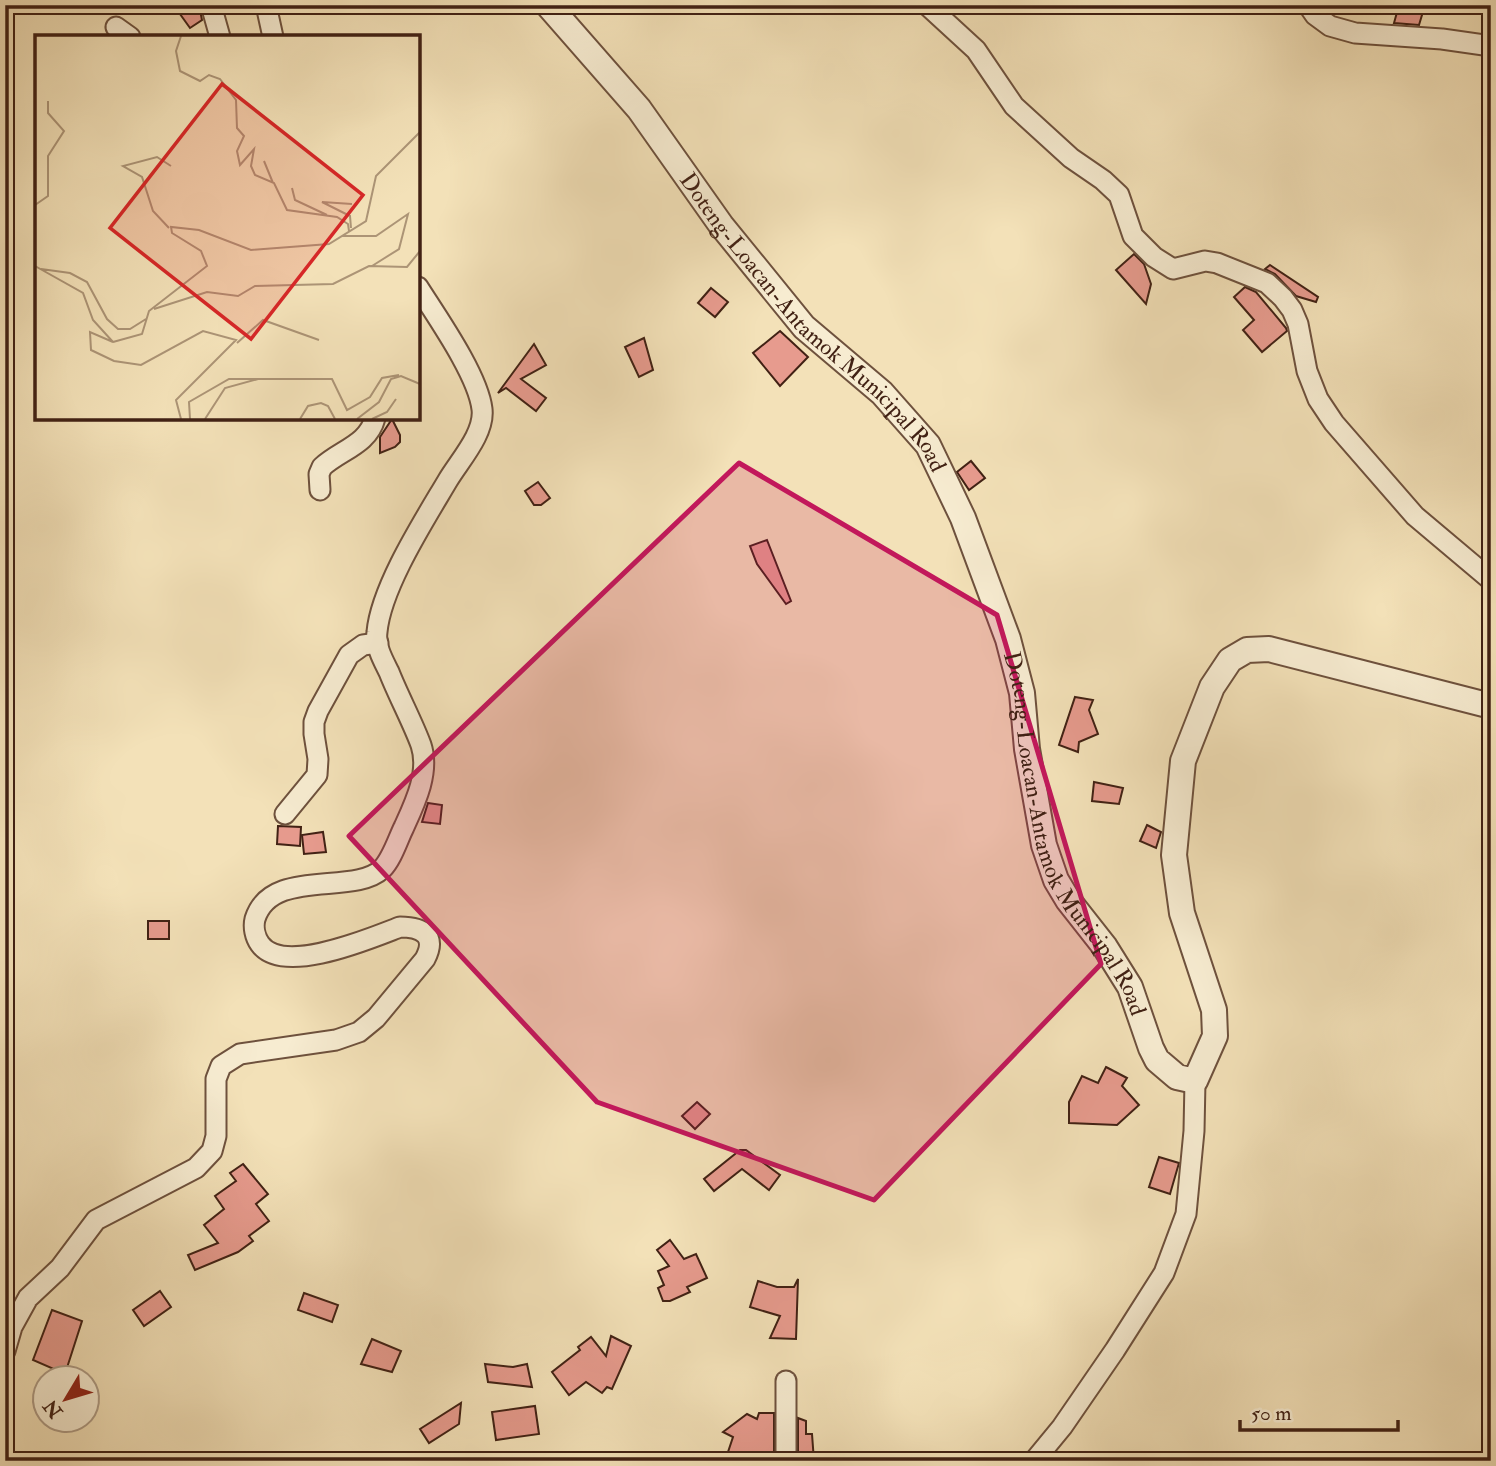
<svg xmlns="http://www.w3.org/2000/svg" width="1496" height="1466" viewBox="0 0 1496 1466" font-family="'IM FELL Double Pica',serif">
	<style>
		.building { fill: #e79b8e; stroke: #412114; stroke-width: 2 }
		.lines { fill: none; stroke-linecap: round; stroke-linejoin: round }
		.minor-casing { stroke: #6e513d; stroke-width: 23 }
		.tertiary-casing { stroke: #6e513d; stroke-width: 28 }
		.minor { stroke: #f7ecd1; stroke-width: 19 }
		.tertiary { stroke: #f7ecd1; stroke-width: 24 }
		.marked { fill: #c2185b; fill-opacity: 0.2; stroke: #c2185b; stroke-width: 5; stroke-linejoin: round }
		.labels { text-anchor: middle; stroke-width: 6; stroke-linejoin: round; paint-order: stroke }
		.street-label { font-size: 23px; fill: #412114; stroke: #f7ecd1 }
		.inset-road { fill: none; stroke: #ac9476; stroke-width: 2 }
		.view { fill: #d62828; fill-opacity: 0.15; stroke: #d62828; stroke-width: 3.5 }
		.inset-edge { fill: none; stroke: #412114; stroke-width: 3.5 }
	</style>
	<rect width="100%" height="100%" fill="#f3e1b8"/>
	<filter id="stains"><feTurbulence type="fractalNoise" baseFrequency=".00286" numOctaves="4"/><feColorMatrix values="0 0 0 0 .2 0 0 0 0 .09 0 0 0 0 .02 0 0 0 .5 -.17"/></filter>
	<radialGradient id="worn" r=".72"><stop offset=".6" stop-color="#630" stop-opacity="0"/><stop offset="1" stop-color="#630" stop-opacity=".3"/></radialGradient>
	<!-- building -->
	<g class="building">
		<polygon points="193,5 199,5 202,20 190,28 180,14"/>
		<polygon points="1399,5 1425,5 1419,25 1394,23"/>
		<polygon points="1134,254 1144,264 1151,284 1146,304 1116,270"/>
		<polygon points="1270,265 1318,297 1316,302 1296,296 1275,274 1265,269"/>
		<polygon points="1245,287 1256,292 1286,328 1287,331 1262,352 1243,330 1254,320 1234,297"/>
		<polygon points="711,288 728,302 715,317 698,303"/>
		<polygon points="780,331 808,357 780,386 753,353"/>
		<polygon points="644,338 653,370 639,377 625,347"/>
		<polygon points="534,344 546,365 521,379 546,398 536,411 506,388 498,393"/>
		<polygon points="392,419 400,435 400,442 395,447 380,453 380,437"/>
		<polygon points="971,461 985,478 969,490 957,472"/>
		<polygon points="538,482 550,498 541,505 534,505 525,491"/>
		<polygon points="767,540 791,601 786,604 757,564 750,546"/>
		<polygon points="1075,697 1093,700 1089,710 1098,734 1079,742 1078,752 1059,745"/>
		<polygon points="1094,782 1123,788 1119,804 1092,801"/>
		<polygon points="428,803 442,805 440,824 422,822"/>
		<polygon points="1147,825 1161,832 1156,848 1140,841"/>
		<polygon points="278,826 301,827 300,846 277,844"/>
		<polygon points="323,832 326,852 304,854 302,835"/>
		<rect x="148" y="921" width="21" height="18"/>
		<polygon points="1106,1067 1127,1078 1122,1086 1139,1105 1117,1125 1069,1123 1069,1102 1082,1076 1098,1083"/>
		<polygon points="697,1102 710,1114 695,1129 682,1116"/>
		<polygon points="740,1150 746,1150 780,1175 769,1190 742,1169 714,1191 704,1179"/>
		<polygon points="1159,1157 1179,1163 1170,1194 1149,1187"/>
		<polygon points="243,1164 268,1194 256,1204 269,1221 249,1236 253,1241 238,1252 195,1270 188,1255 218,1243 204,1225 224,1209 215,1196 236,1181 230,1173"/>
		<polygon points="670,1240 684,1259 696,1254 707,1278 687,1287 690,1292 670,1301 663,1301 658,1288 664,1285 658,1271 669,1266 657,1250"/>
		<polygon points="798,1279 796,1339 770,1338 780,1316 750,1307 758,1281 777,1287 794,1287"/>
		<polygon points="160,1291 171,1307 144,1326 133,1310"/>
		<polygon points="304,1293 338,1305 332,1322 298,1310"/>
		<polygon points="52,1310 82,1321 65,1374 33,1360"/>
		<polygon points="611,1336 631,1346 612,1389 607,1387 602,1393 586,1382 569,1395 552,1372 580,1350 578,1347 591,1337 606,1356"/>
		<polygon points="372,1339 401,1351 392,1372 361,1364"/>
		<polygon points="485,1364 513,1367 527,1364 532,1387 488,1382"/>
		<polygon points="461,1403 459,1424 429,1443 420,1429"/>
		<polygon points="535,1406 539,1434 496,1440 492,1412"/>
		<polygon points="759,1413 774,1413 774,1461 725,1461 733,1437 723,1432 747,1414 757,1419"/>
		<polygon points="798,1418 806,1421 806,1434 812,1434 814,1461 798,1461"/>
	</g>
	<g class="lines">
		<defs>
			<g id="minor">
				<polyline points="211,5 220,37"/>
				<polyline points="266,5 273,37"/>
				<polyline points="927,5 976,50 1014,106 1071,158 1103,180 1119,195 1133,236 1154,257 1173,269 1205,261 1217,263 1267,283 1283,298 1292,310 1298,324 1307,371 1318,399 1334,423 1415,516 1491,580"/>
				<polyline points="1308,5 1315,15 1330,26 1355,33 1442,39 1491,46"/>
				<polyline points="116,27 130,37"/>
				<path d="M320,490L319,474L322,467C340,450 368,445 375,418"/>
				<polyline points="285,814 317,775 318,759 314,734 314,722 318,711 349,655 363,645 378,643"/>
				<path d="M5,1351L12,1327L28,1298L60,1268L96,1220L196,1168L212,1151L216,1136V1079L221,1066L240,1054L336,1040L359,1032L376,1018L425,959C437,936 423,927 400,927C371,938 283,976 260,944C255,937 253,927 255,919C271,867 354,896 382,869C392,859 398,839 404,827C415,803 430,772 421,745C413,723 398,695 389,672C383,660 375,646 377,632C381,587 425,519 448,480C460,460 485,433 482,409C478,375 437,317 418,287"/>
				<polyline points="786,1461 786,1381"/>
				<polyline points="1034,1461 1062,1427 1115,1350 1164,1273 1186,1214 1194,1131 1195,1081"/>
			</g>
			<g id="tertiary">
				<path id="s1" d="M548,5L639,109L721,225L804,327L882,393L928,445L963,518L1008,639L1022,693L1027,749L1044,845L1056,880L1068,900L1105,947L1130,987L1151,1048L1157,1060L1177,1077L1195,1081L1215,1036L1214,1010L1182,913L1174,855L1183,761L1212,687L1230,660L1247,650L1269,649L1491,706"/>
			</g>
		</defs>
		<!-- minor casing -->
		<use href="#minor" class="minor-casing"/>
		<!-- tertiary casing -->
		<use href="#tertiary" class="tertiary-casing"/>
		<!-- minor -->
		<use href="#minor" class="minor"/>
		<!-- tertiary -->
		<use href="#tertiary" class="tertiary"/>
	</g>
	<!-- marked area -->
	<path class="marked" d="M739,463L997,615L1101,964L874,1200L597,1102L349,836Z"/>
	<g class="labels">
		<!-- street labels -->
		<g class="street-label">
			<text dy="8" stroke="none"><textPath href="#s1" startOffset="415">Doteng-Loacan-Antamok Municipal Road</textPath></text>
			<text dy="8" stroke="none"><textPath href="#s1" startOffset="1003">Doteng-Loacan-Antamok Municipal Road</textPath></text>
		</g>
	</g>
	<!-- overview -->
	<g transform="translate(35 35)">
		<rect width="385" height="385" fill="#f3e1b8"/>
		<path class="inset-road" d="M146,1L141,16L145,36L165,46L174,40L185,44L201,65L202,93L209,101L202,116L205,130L219,114L216,131L220,140L239,148L252,175L302,182L313,189L314,196M229,126L238,148M257,153L260,165L292,180M0,170L13,161V121L29,96L13,78V66M134,193L118,176L107,142L88,131L122,122L136,131M316,193L315,181L287,167L317,169M307,201H341L373,179L364,214L337,231M0,231L48,258L58,285L78,307L55,297L56,315L79,326L106,330L168,296L201,305L141,365L146,384M6,234L35,238L52,247L72,284L83,294H95L111,284M119,274L172,257L203,261L220,251L298,249L334,231L372,232L385,216M78,307L107,299L114,276L172,231L166,216L137,198L136,192L164,195L216,215L294,209L331,186L341,141L385,97M202,308L228,285L284,305M155,384L154,367L194,344H297L312,375L335,362L347,343L364,340M170,384L190,353L223,344M265,384L273,371L286,368L293,371L300,384M322,384L344,367L356,344L366,341L385,349M337,384L352,377L361,364"/>
		<path class="view" d="M187,49L328,160L216,304L75,193Z"/>
		<rect width="385" height="385" class="inset-edge"/>
	</g>
	<!-- margin -->
	<rect width="1496" height="1466" fill="none" stroke="#f3e1b8" stroke-width="28"/>
	<rect x="7" y="7" width="1482" height="1452" fill="none" stroke="#412114" stroke-width="3.5"/>
	<rect x="14" y="14" width="1468" height="1438" fill="none" stroke="#412114" stroke-width="2"/>
	<!-- north arrow -->
	<g transform="translate(66 1399) rotate(232)"><circle r="33" fill="#f7ecd1" stroke="#ae9b85" stroke-width="2"/>
	<path d="M0-5L12 26L0 18L-12 26Z" fill="#8f2418"/>
	<text y="-10" font-size="19" font-weight="bold" text-anchor="middle" fill="#412114">N</text>
	</g>
	<!-- scale -->
	<path d="M1240 1420v10h158v-10" fill="none" stroke="#412114" stroke-width="3.5"/>
	<text x="1251" y="1420" font-size="21" fill="#412114" stroke="#f7ecd1" stroke-width="5" paint-order="stroke">50 m</text>
	<rect width="100%" height="100%" filter="url(#stains)"/>
	<rect width="100%" height="100%" fill="url(#worn)"/>
</svg>
